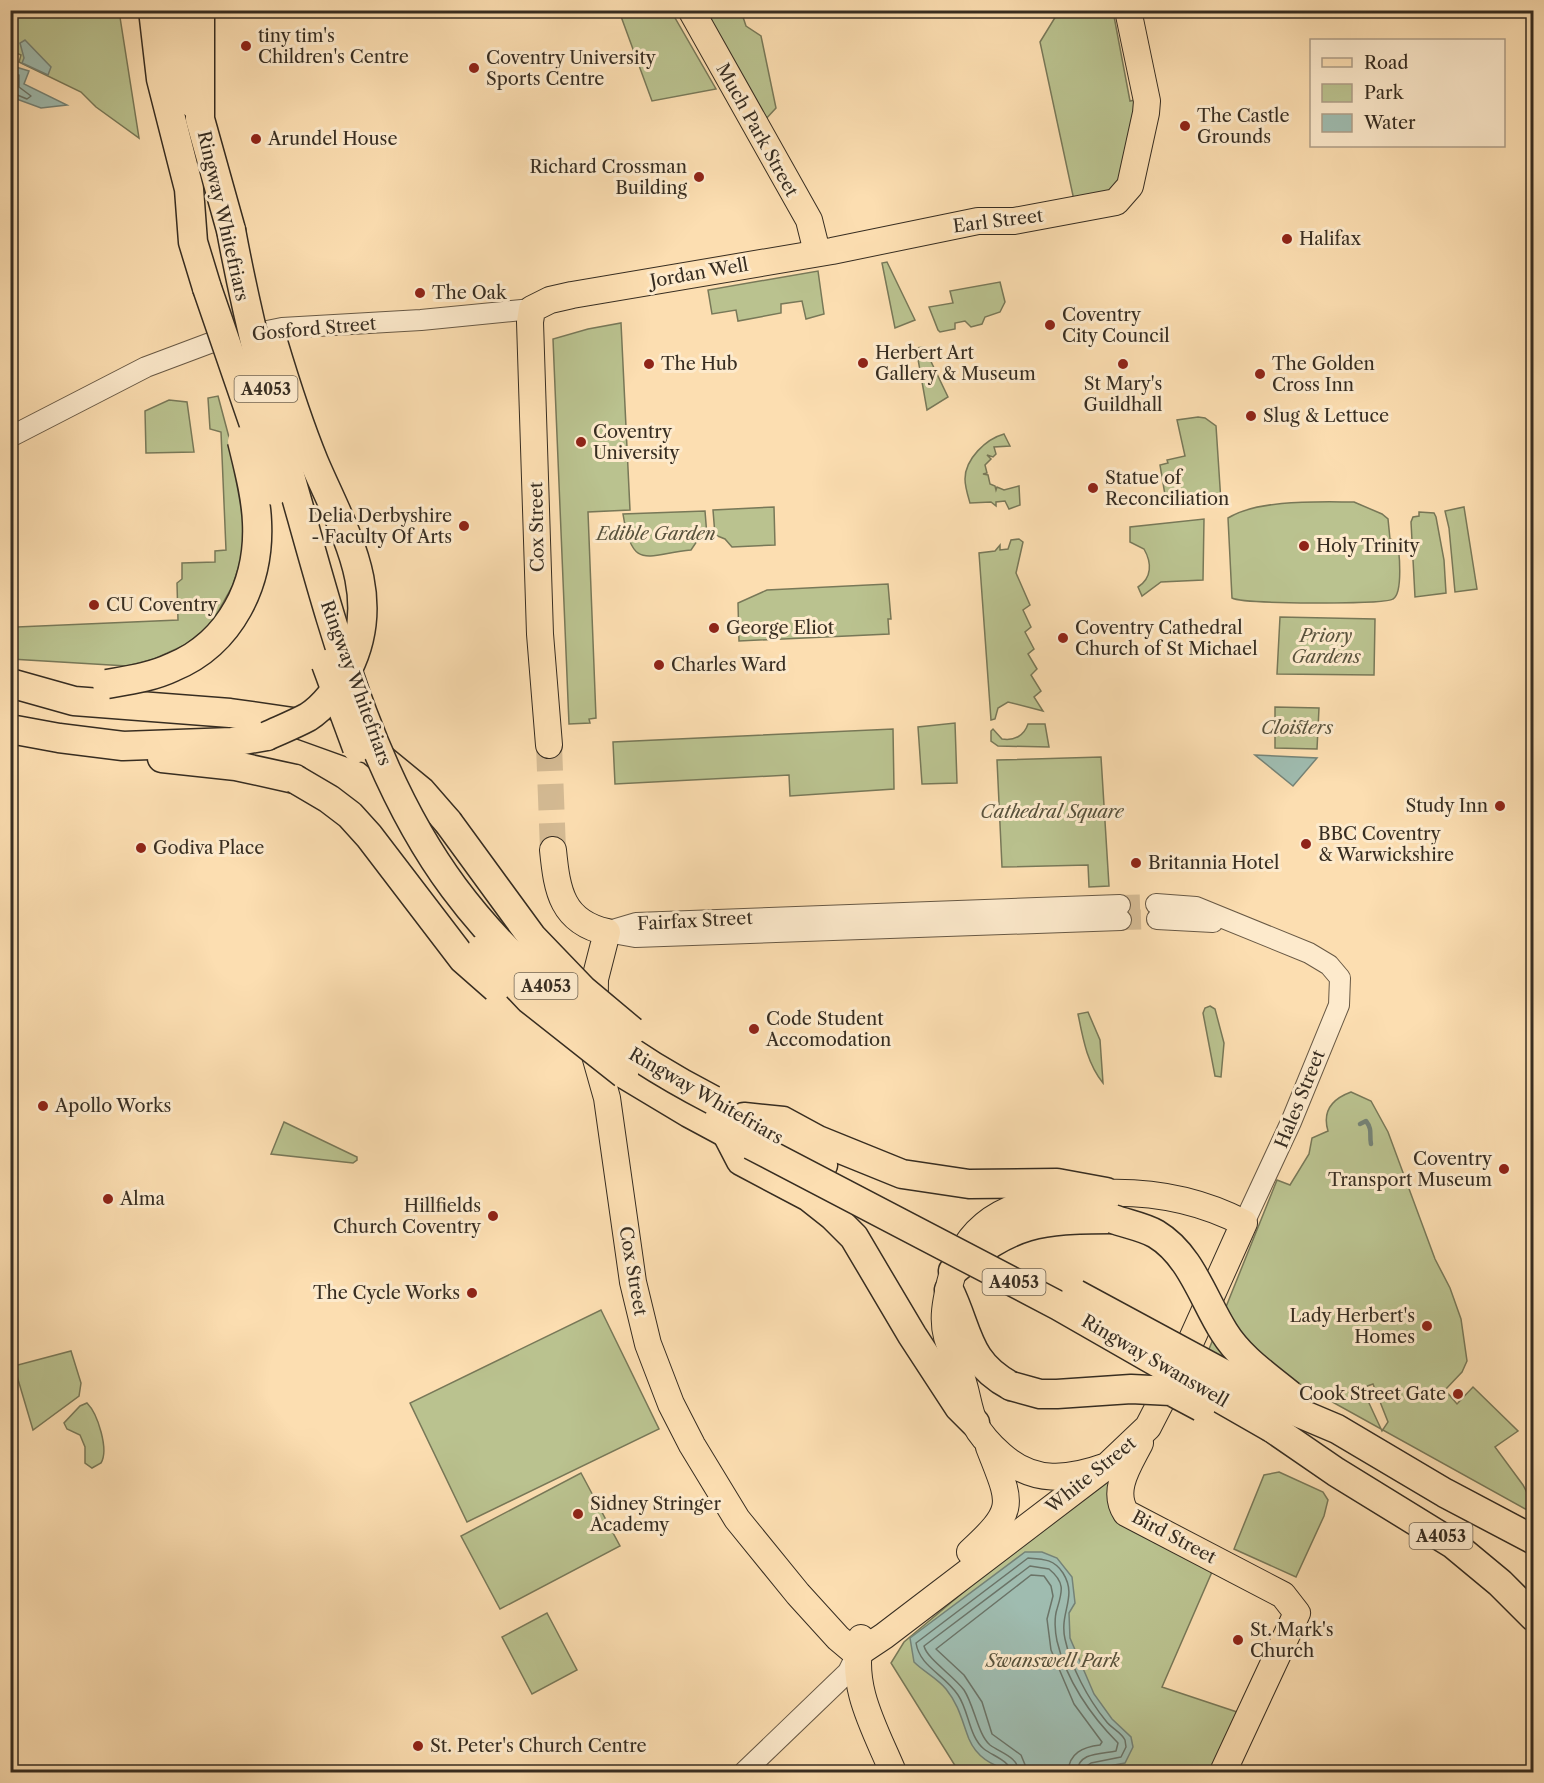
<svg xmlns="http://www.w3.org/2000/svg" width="1544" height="1783" viewBox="0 0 1544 1783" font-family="'Libre Caslon Text',serif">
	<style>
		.green { fill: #bac28f; stroke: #787858; stroke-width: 1.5; fill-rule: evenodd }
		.water { fill: #9fbcb0; stroke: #758377; stroke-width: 1.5 }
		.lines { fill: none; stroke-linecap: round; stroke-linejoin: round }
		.shore { stroke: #6b7468; stroke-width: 1.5 }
		.stream { stroke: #758377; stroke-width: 4.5 }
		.minor-tunnel { stroke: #d5bb94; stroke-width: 20; stroke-dasharray: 20 10; stroke-linecap: butt }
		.major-tunnel { stroke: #d5bb94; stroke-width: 26; stroke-dasharray: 26 13; stroke-linecap: butt }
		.minor-casing { stroke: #685945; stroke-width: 22 }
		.major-casing { stroke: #372d21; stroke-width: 28 }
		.highway-casing { stroke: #372d21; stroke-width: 31 }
		.minor { stroke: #fdeacc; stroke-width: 20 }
		.major { stroke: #fcdeb1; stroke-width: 26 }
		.highway { stroke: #fcdeb1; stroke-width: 28 }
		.highway-bridge-casing { stroke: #372d21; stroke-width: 31; stroke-linecap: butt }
		.highway-bridge { stroke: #fcdeb1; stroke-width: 28 }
		.poi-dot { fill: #8f2418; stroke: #fdeacc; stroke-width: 2 }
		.labels { text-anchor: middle; stroke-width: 6; stroke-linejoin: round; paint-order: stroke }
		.shield { fill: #fdeacc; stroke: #726654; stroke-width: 1.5 }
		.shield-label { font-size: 16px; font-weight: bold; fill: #372d21 }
		.poi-label { font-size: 18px; fill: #372d21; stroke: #fdeacc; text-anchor: start }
		.street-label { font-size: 18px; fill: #372d21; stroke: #fdeacc }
		.park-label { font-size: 18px; font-style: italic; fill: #58523c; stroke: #fdeacc }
	</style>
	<rect width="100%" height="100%" fill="#fcdeb1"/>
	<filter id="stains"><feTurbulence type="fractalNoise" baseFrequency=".00333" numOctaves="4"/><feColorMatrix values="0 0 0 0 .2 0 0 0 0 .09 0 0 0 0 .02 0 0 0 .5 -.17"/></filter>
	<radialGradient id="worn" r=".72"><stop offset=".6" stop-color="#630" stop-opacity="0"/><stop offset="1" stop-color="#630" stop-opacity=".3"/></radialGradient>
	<!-- green -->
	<g class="green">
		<polygon points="10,11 119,11 139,138 96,107 81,92 19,62 21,55 11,51"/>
		<polygon points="619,11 671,11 716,89 652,101"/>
		<polygon points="741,11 746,26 761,36 776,108 764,121 710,18"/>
		<polygon points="1059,11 1113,11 1130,101 1140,99 1122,186 1075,205 1040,42"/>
		<polygon points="887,262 915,320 895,328 882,263"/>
		<polygon points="818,271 824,314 806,319 802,301 781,304 781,313 738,321 736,310 712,314 708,290"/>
		<polygon points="1000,282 1005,302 1000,312 985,317 982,324 971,327 965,321 955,323 955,329 940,332 938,330 929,307 953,303 950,291"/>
		<polygon points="621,323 630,510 588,512 596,718 589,719 590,723 569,724 553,339 588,329"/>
		<polygon points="924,347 948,397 927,410 916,348"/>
		<polygon points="218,396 238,471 244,505 245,546 233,585 211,624 185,645 154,659 127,666 11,659 10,620 16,620 17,627 178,620 177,583 182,579 182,563 215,562 215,551 226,550 221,432 210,429 208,398"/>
		<polygon points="169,400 187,402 194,452 146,453 145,411"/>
		<polygon points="1198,417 1205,418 1216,426 1221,502 1167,507 1160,465 1168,463 1167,460 1185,456 1177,420"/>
		<path d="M1004,434L1010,446L994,447L996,454L993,457L987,455L991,459L985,465L987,473L983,474L988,475L990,484L995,486L996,490L997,487L1004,490L1019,486L1020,505L1009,509L1005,501L996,502V506L991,502L970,503C968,496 965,487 965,479C965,459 986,439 1004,434Z"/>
		<path d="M1354,502L1382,514L1388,519L1390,539L1396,541C1400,550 1403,593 1393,599C1384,605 1242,604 1232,598L1228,518C1259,499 1319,502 1354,502Z"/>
		<polygon points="774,507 775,545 732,547 725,539 715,535 713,510"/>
		<polygon points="1464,507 1477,589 1455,592 1449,528 1445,511"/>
		<path d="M705,511L707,536L697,541L691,550C648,554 632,573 623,514Z"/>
		<polygon points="1419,512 1434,513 1436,517 1444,560 1446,593 1415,597 1411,522 1413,517 1419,516"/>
		<path d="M1204,519L1203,580L1161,582L1142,596L1138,587C1152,578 1152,563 1144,549L1130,542V527Z"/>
		<polygon points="1019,539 1023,542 1016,573 1030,605 1023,610 1031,627 1025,632 1034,649 1028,654 1037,669 1031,675 1041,691 1034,697 1043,711 1008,702 998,708 995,719 991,720 979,553 995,551 1000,545 1000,550 1008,549 1011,540"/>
		<polygon points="888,584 891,619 888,619 889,634 739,641 738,603 767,590"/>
		<polygon points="1280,617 1375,619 1374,675 1277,674"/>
		<polygon points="1275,707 1319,708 1317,749 1275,748"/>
		<polygon points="955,723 957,783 922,784 918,727"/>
		<path d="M1028,724H1045L1049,747L998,746L991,741V731L993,729L1002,739C1014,741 1024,736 1028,724Z"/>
		<polygon points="893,729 894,789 790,796 789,775 615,784 613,742"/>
		<polygon points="1101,757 1109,886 1089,887 1088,865 1002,867 997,760"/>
		<polygon points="1210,1006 1215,1009 1224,1043 1221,1077 1215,1076 1203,1013 1205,1008"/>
		<path d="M1088,1012L1100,1040L1103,1083C1087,1063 1083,1039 1078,1014Z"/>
		<path d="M1351,1092L1371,1101L1388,1132L1435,1259L1450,1288L1461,1319L1467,1361L1462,1372L1445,1390L1457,1404L1473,1387L1518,1431L1495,1447L1523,1485L1533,1504L1529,1511L1291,1379L1199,1374L1277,1180L1290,1185L1309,1154L1312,1138L1328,1131C1322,1111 1332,1099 1351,1092ZM1373,1384L1388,1422L1382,1431L1362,1388Z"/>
		<polygon points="284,1122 357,1157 357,1160 353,1163 271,1154"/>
		<polygon points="601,1310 659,1429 467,1522 410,1403"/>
		<polygon points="71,1351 81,1383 79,1396 33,1430 14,1366"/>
		<path d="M87,1403C98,1414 109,1450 101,1463L92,1468L85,1463V1447L80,1435L67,1429L64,1423L80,1406Z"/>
		<polygon points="1110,1469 1115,1494 1215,1565 1162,1687 1246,1715 1217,1772 959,1772 891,1663 904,1642"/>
		<polygon points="1279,1472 1323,1492 1328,1500 1324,1516 1296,1577 1234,1549 1264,1475"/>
		<polygon points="581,1473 620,1546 500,1609 461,1536"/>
		<polygon points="547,1613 577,1670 532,1694 502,1637"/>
	</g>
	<!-- water -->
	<g class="water">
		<polygon points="25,40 51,67 48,75 22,63 24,58 20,43"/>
		<polygon points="16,67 29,71 24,84 67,105 41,108 11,97 11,69"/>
		<polygon points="1255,755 1317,758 1293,786"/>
		<path d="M1025,1552H1042L1057,1558L1072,1577L1075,1603L1069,1613L1070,1638L1094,1694L1112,1719L1131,1737L1133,1747L1125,1763L1093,1769L1086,1772C1049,1773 987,1782 969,1739C962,1721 959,1705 946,1689C937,1678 924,1672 914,1662L910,1638Z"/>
	</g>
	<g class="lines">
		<!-- shore -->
		<g class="shore">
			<polyline points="10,74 19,75 19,87 31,96 27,99 10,92"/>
			<path d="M1011,1772C1010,1761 993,1756 984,1749C969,1737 969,1711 958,1695C944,1674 920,1667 916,1643L1028,1558C1043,1559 1054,1559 1063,1573C1078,1597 1059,1612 1065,1639C1071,1667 1088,1699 1106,1721C1111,1728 1121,1732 1125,1740L1126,1747L1121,1757L1091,1763L1085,1767L1084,1772"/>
			<path d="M1019,1772C1018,1757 1001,1753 990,1745C978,1735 974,1705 964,1690C954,1676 927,1659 924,1646L1030,1566L1049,1569C1066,1583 1062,1592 1057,1609C1054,1618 1055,1632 1057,1641C1066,1680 1091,1716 1118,1743L1116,1751C1101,1754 1078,1752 1077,1772"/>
			<path d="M1028,1772L1021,1755L992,1734L982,1702L964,1675L936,1649L1031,1575L1044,1576L1051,1586L1053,1596L1047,1619L1051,1650L1074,1704L1102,1742L1100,1745C1083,1747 1069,1753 1068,1772"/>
		</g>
		<!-- stream -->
		<path class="stream" d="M1360,1124L1366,1121C1373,1130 1369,1135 1371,1144"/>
		<!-- minor-tunnel -->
		<g class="minor-tunnel">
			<polyline points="1120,905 1156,904"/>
			<polyline points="1121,920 1157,919"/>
		</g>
		<!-- major-tunnel -->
		<polyline class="major-tunnel" points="549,745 553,850"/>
		<defs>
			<g id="minor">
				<polyline points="10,437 146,367 210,343 282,328 421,320 532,309"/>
				<polyline points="1156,904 1196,907 1309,953 1329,965 1340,978 1339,1005 1291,1122 1244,1223"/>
				<polyline points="1157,919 1213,922"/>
				<polyline points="609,931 636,923 1120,905"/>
				<polyline points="607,932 635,937 1121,920"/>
				<polyline points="744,1772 848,1672 857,1654"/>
			</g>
			<g id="major">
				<polyline points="691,10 809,220 817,252"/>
				<polyline points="549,745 540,634 530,322 532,309 550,300 572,295 832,251 978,221 1014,221 1116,202 1130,186 1146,113 1147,101 1128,10"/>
				<path d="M553,850C557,891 562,922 607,932L595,979L594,1052L607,1098L633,1282L648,1344L671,1404L692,1445L737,1519L798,1594L838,1638L857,1654"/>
				<path d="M1140,1443C1129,1465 1111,1490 1126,1513L1283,1595L1297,1613L1223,1772"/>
				<path d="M970,1552C1018,1508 1011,1504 989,1447"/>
				<path d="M861,1638C849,1686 875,1729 893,1772"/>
				<path d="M857,1654L884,1636L1107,1466L1148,1427L1182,1361L1244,1223C1194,1197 1142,1189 1086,1194C1021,1199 968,1213 950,1283C946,1301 942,1319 947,1337C951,1350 957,1363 961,1376C967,1391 968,1409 975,1424C981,1436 991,1446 1001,1455C1034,1484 1068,1480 1107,1466"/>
			</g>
			<g id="highway">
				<polyline points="153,10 161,79 189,189 193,242 207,288"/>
				<path d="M177,10C176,44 181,73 194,104"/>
				<polyline points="200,10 200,119 231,230"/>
				<polyline points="10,683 74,701 230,713 293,722 371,750 421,791 448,822"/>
				<polyline points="10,729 59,738 123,746 232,742 267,736"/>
				<polyline points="162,758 236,766 295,779"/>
				<polyline points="624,1074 689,1113 743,1142"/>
				<polyline points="744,1117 783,1121 818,1140 902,1174 969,1184 1057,1183 1106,1192"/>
				<polyline points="727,1134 741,1161 809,1197 833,1216 854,1237 912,1335 959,1407 975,1423"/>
				<polyline points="783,1140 823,1165"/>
				<path d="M953,1271C1013,1222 1038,1219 1113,1219"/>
				<path d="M949,1290C969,1331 966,1362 1011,1386"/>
				<polyline points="1285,1407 1337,1429 1445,1493 1534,1540"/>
				<polyline points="1272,1428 1336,1472 1453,1544 1500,1583 1534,1617"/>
			</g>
		</defs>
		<!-- minor casing -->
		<use href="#minor" class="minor-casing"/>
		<!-- major casing -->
		<use href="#major" class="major-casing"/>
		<!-- highway casing -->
		<use href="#highway" class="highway-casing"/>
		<!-- minor -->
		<use href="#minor" class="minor"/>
		<!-- major -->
		<use href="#major" class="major"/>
		<!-- highway -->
		<use href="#highway" class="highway"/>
		<defs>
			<g id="highway-bridge">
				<path d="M231,230C249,328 275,423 302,518C337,643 375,782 454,888C521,978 614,1049 713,1100"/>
				<polyline points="207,288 259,439 274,491"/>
				<polyline points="326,664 357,748"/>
				<path d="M107,684C130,680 152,677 173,667C231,643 260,583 257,522C256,495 248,466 242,441"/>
				<path d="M267,736C280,730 295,724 308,717C325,706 339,686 348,669C385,595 343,530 314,462C298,423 285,382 273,342"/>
				<polyline points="295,779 329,799 350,815 369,836 463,959 496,988"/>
				<polyline points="448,822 532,937 583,990 632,1031"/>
				<polyline points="482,949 529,999 624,1074"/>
				<polyline points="751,1145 1059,1306 1272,1428"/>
				<path d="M1113,1219C1127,1224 1144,1227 1156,1234C1191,1255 1203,1299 1224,1332C1240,1358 1267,1376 1290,1395"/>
				<polyline points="1076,1294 1285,1407"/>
				<polyline points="1011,1386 1040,1394 1057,1394 1131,1389 1171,1391 1201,1407"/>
			</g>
		</defs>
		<!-- highway-bridge casing -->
		<use href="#highway-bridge" class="highway-bridge-casing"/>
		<!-- highway-bridge -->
		<use href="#highway-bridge" class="highway-bridge"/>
	</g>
	<!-- markers -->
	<g class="poi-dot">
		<circle cx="246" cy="46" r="6"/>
		<circle cx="474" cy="68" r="6"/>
		<circle cx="1185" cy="126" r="6"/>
		<circle cx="256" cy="139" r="6"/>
		<circle cx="699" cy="177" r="6"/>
		<circle cx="1287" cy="239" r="6"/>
		<circle cx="420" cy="293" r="6"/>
		<circle cx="1050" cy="325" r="6"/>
		<circle cx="863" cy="363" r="6"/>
		<circle cx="649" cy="364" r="6"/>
		<circle cx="1123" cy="364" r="6"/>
		<circle cx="1260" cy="374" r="6"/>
		<circle cx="1251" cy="416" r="6"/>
		<circle cx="581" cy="442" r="6"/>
		<circle cx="1093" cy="488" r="6"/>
		<circle cx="464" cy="526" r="6"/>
		<circle cx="1304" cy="546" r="6"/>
		<circle cx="94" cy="605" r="6"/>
		<circle cx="714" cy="628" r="6"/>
		<circle cx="1063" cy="638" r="6"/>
		<circle cx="659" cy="665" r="6"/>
		<circle cx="1500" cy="806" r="6"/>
		<circle cx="1306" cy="844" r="6"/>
		<circle cx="141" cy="848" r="6"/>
		<circle cx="1136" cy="863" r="6"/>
		<circle cx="754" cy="1029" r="6"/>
		<circle cx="43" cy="1106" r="6"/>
		<circle cx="1504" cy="1169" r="6"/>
		<circle cx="108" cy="1199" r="6"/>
		<circle cx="493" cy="1216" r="6"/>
		<circle cx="472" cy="1293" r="6"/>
		<circle cx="1427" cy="1326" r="6"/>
		<circle cx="1458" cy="1394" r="6"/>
		<circle cx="578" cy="1514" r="6"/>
		<circle cx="1238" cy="1640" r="6"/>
		<circle cx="418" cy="1746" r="6"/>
	</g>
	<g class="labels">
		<!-- shield labels -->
		<g class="shield">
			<rect x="234.5" y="376" width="63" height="26" rx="4.5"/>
			<rect x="514.5" y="973" width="63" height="26" rx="4.5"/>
			<rect x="982.5" y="1269" width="63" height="26" rx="4.5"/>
			<rect x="1409.5" y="1523" width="63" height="26" rx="4.5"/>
		</g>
		<g class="shield-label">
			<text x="266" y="395">A4053</text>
			<text x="546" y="992">A4053</text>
			<text x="1014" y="1288">A4053</text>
			<text x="1441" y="1542">A4053</text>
		</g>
		<!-- poi labels -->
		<g class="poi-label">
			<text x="258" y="42">tiny tim's<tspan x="258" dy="21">Children's Centre</tspan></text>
			<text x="486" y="64">Coventry University<tspan x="486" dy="21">Sports Centre</tspan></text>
			<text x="1197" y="122">The Castle<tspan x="1197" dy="21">Grounds</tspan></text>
			<text x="268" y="145">Arundel House</text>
			<text x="687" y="173" text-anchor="end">Richard Crossman<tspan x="687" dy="21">Building</tspan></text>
			<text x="1299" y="245">Halifax</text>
			<text x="432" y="299">The Oak</text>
			<text x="1062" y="321">Coventry<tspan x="1062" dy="21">City Council</tspan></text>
			<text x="875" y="359">Herbert Art<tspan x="875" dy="21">Gallery &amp; Museum</tspan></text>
			<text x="661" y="370">The Hub</text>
			<text x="1272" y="370">The Golden<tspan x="1272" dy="21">Cross Inn</tspan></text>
			<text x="1123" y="390" text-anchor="middle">St Mary's<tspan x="1123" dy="21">Guildhall</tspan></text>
			<text x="1263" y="422">Slug &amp; Lettuce</text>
			<text x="593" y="438">Coventry<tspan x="593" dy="21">University</tspan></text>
			<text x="1105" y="484">Statue of<tspan x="1105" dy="21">Reconciliation</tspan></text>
			<text x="452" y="522" text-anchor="end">Delia Derbyshire<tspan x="452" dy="21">- Faculty Of Arts</tspan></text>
			<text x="1316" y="552">Holy Trinity</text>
			<text x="106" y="611">CU Coventry</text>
			<text x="726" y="634">George Eliot</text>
			<text x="1075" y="634">Coventry Cathedral<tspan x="1075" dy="21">Church of St Michael</tspan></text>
			<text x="671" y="671">Charles Ward</text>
			<text x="1488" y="812" text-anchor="end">Study Inn</text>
			<text x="1318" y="840">BBC Coventry<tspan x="1318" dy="21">&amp; Warwickshire</tspan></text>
			<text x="153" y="854">Godiva Place</text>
			<text x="1148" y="869">Britannia Hotel</text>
			<text x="766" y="1025">Code Student<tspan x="766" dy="21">Accomodation</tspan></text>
			<text x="55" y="1112">Apollo Works</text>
			<text x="1492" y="1165" text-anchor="end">Coventry<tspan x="1492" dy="21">Transport Museum</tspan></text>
			<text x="120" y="1205">Alma</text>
			<text x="481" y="1212" text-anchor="end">Hillfields<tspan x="481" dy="21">Church Coventry</tspan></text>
			<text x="460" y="1299" text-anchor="end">The Cycle Works</text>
			<text x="1415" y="1322" text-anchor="end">Lady Herbert's<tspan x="1415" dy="21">Homes</tspan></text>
			<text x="1446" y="1400" text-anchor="end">Cook Street Gate</text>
			<text x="590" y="1510">Sidney Stringer<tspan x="590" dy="21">Academy</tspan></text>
			<text x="1250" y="1636">St. Mark's<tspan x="1250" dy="21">Church</tspan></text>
			<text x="430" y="1752">St. Peter's Church Centre</text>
		</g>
		<!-- street labels -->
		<g class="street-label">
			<text transform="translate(757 130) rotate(61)" y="6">Much Park Street</text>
			<text transform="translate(223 216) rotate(77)" y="6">Ringway Whitefriars</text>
			<text transform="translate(998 221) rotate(-7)" y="6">Earl Street</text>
			<text transform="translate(699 273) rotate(-10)" y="6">Jordan Well</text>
			<text transform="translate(314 329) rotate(-5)" y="6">Gosford Street</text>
			<text transform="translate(537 527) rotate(-91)" y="6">Cox Street</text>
			<text transform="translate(356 683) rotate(70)" y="6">Ringway Whitefriars</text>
			<text transform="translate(695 921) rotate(-3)" y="6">Fairfax Street</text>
			<text transform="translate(706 1096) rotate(30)" y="6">Ringway Whitefriars</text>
			<text transform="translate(1300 1099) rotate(-68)" y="6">Hales Street</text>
			<text transform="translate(633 1271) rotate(80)" y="6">Cox Street</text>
			<text transform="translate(1155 1361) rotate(30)" y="6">Ringway Swanswell</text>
			<text transform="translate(1091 1475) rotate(-39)" y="6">White Street</text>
			<text transform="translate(1174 1537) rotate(28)" y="6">Bird Street</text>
		</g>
		<!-- park labels -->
		<g class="park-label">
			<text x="656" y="540">Edible Garden</text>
			<text x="1326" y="642">Priory<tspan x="1326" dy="21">Gardens</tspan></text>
			<text x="1297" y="734">Cloisters</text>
			<text x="1052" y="818">Cathedral Square</text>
			<text x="1053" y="1667">Swanswell Park</text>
		</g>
	</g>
	<!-- margin -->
	<rect width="1544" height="1783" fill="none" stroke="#fcdeb1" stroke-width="36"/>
	<rect x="12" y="12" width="1520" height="1759" fill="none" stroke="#372d21" stroke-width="3"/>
	<rect x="18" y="18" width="1508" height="1747" fill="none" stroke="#372d21" stroke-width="1.5"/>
	<!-- legend -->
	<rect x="1310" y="39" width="195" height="108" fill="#fdeacc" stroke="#ae9e88" stroke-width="1.5"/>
	<rect x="1322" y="58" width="30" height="9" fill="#fcdeb1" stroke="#ae9e88" stroke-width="1.5"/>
	<text x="1364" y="69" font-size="18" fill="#372d21">Road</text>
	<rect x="1322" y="84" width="30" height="18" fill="#bac28f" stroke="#ae9e88" stroke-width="1.5"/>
	<text x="1364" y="99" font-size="18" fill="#372d21">Park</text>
	<rect x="1322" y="114" width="30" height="18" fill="#9fbcb0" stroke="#ae9e88" stroke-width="1.5"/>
	<text x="1364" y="129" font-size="18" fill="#372d21">Water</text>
	<rect width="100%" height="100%" filter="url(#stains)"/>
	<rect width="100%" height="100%" fill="url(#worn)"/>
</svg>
